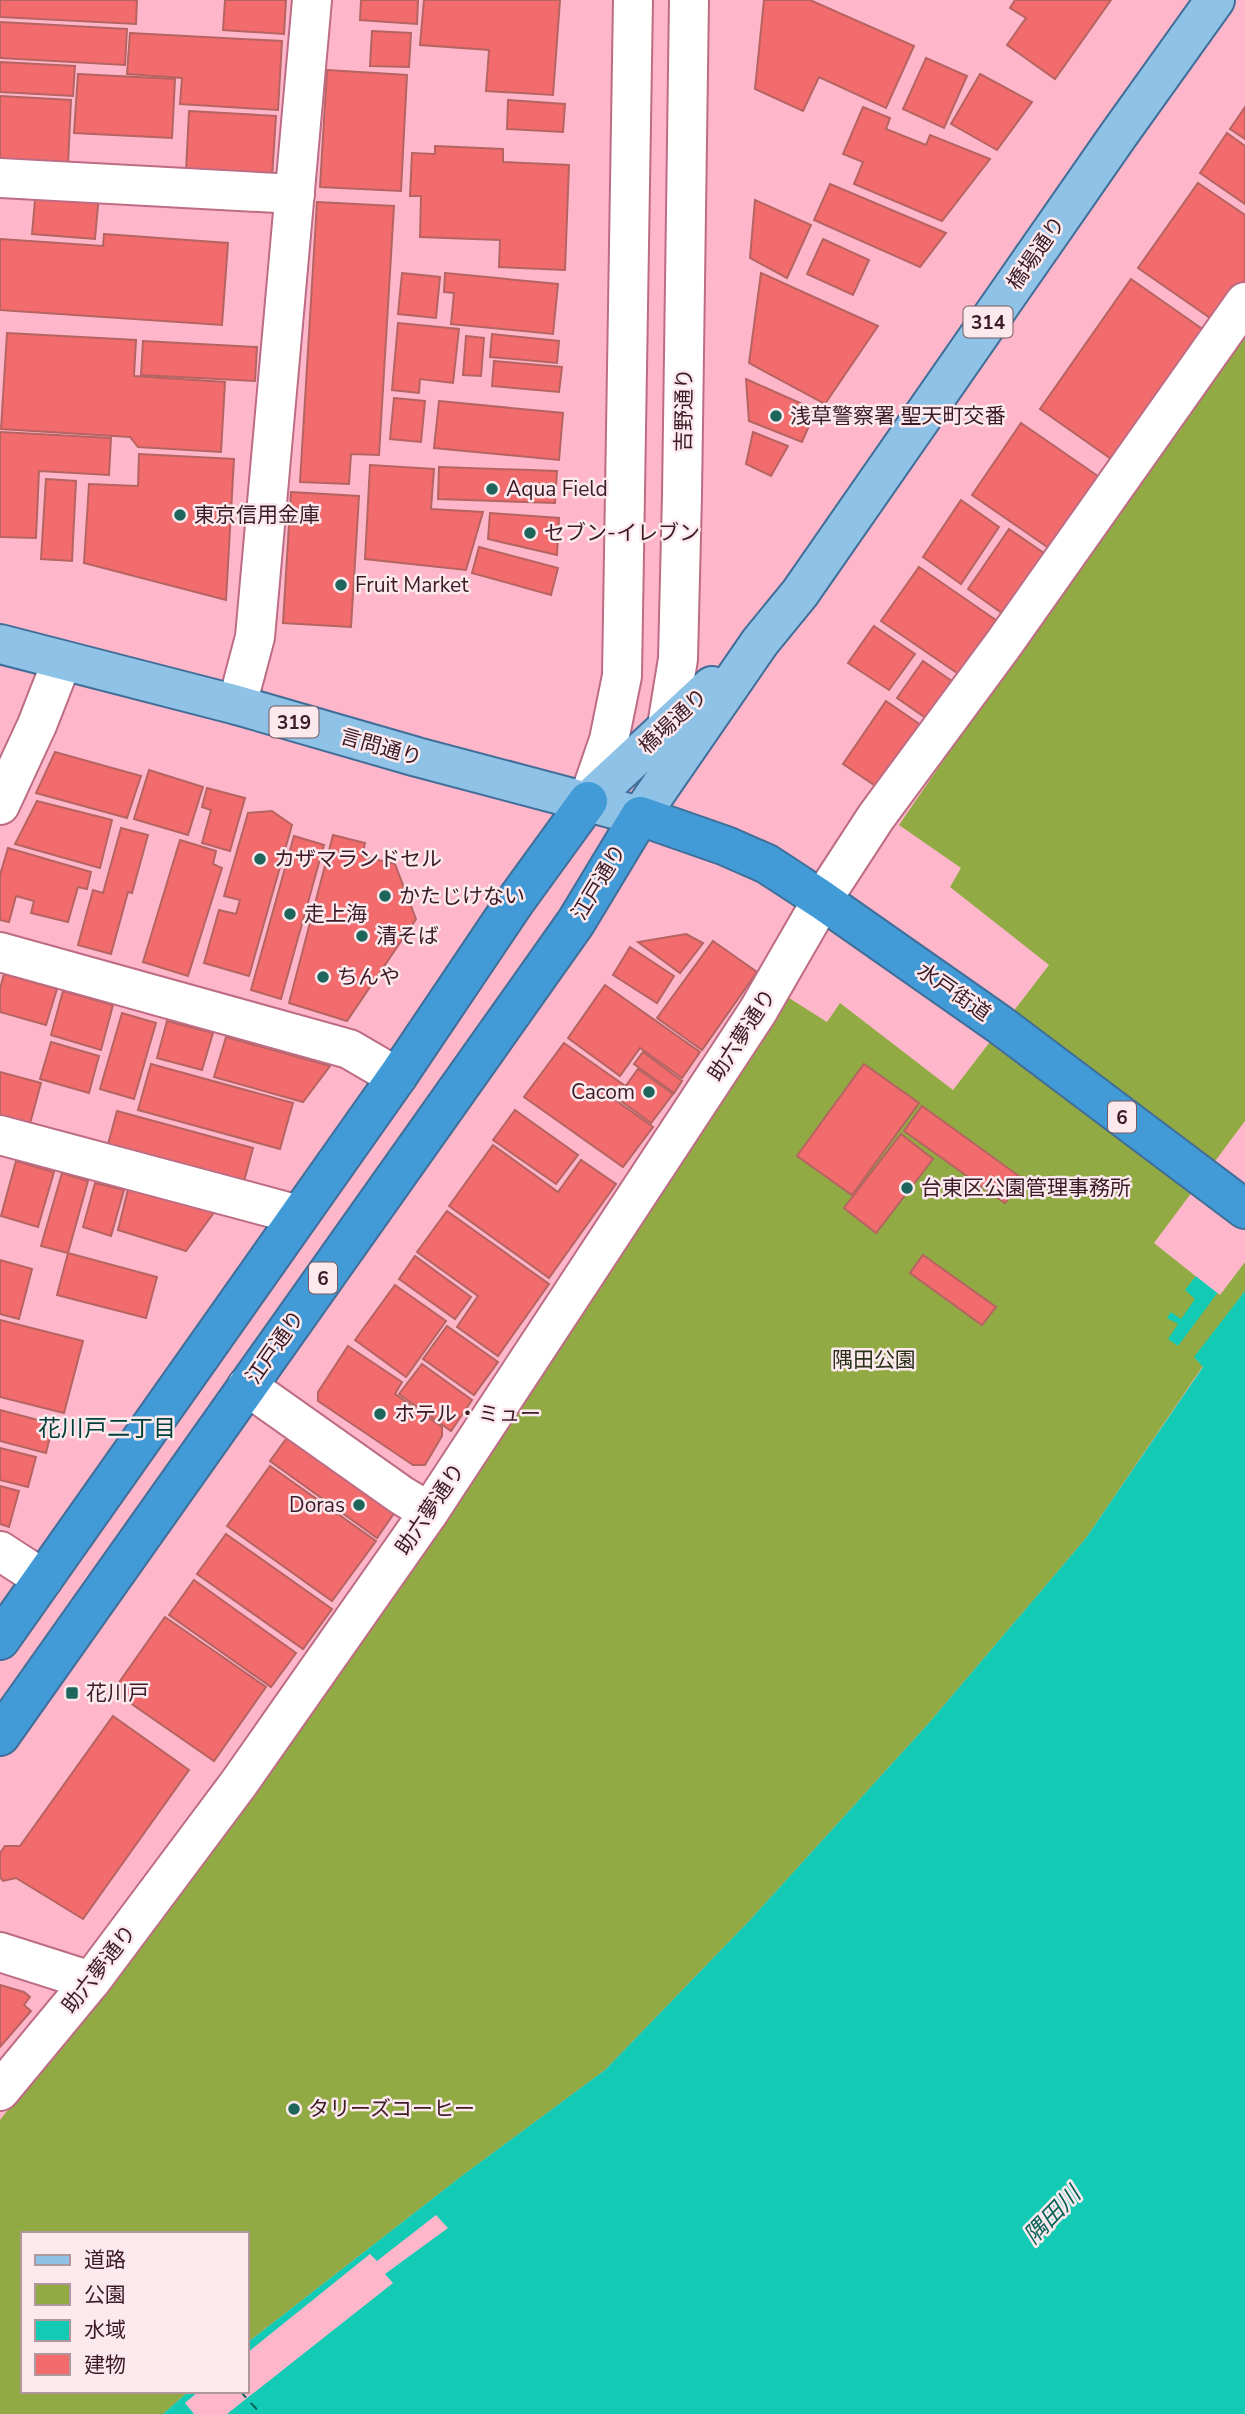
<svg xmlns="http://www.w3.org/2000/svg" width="1245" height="2414" viewBox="0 0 1245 2414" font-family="'Nunito Sans','Noto Sans JP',sans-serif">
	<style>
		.green { fill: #91aa43 }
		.water { fill: #13cab5 }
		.pier { fill: #feb7ca }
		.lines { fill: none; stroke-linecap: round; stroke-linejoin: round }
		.ferry { stroke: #076358; stroke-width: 2; stroke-dasharray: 9 7; stroke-linecap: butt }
		.building { fill: #f26c6d; stroke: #b66462; stroke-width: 2 }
		.street-casing { stroke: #bd6c84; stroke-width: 42 }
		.secondary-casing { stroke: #bd6c84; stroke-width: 42 }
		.primary-casing { stroke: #406e98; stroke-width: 42 }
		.highway-casing { stroke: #406e98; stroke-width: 42 }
		.street { stroke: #fff; stroke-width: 38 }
		.secondary { stroke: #fff; stroke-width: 38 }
		.primary { stroke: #8ec2e6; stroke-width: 38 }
		.highway { stroke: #429ad6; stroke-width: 38 }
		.poi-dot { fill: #1e665c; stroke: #fce9ed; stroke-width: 2.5 }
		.labels { text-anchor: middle; stroke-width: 5; stroke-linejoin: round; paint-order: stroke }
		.shield { fill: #fce9ed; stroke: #755961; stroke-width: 2 }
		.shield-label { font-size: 19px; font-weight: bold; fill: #3b1b25 }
		.street-label { font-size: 21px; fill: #3b1b25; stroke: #fce9ed }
		.poi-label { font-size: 21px; fill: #3b1b25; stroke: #fce9ed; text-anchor: start }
		.park-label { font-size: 21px; fill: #2a311a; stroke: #fce9ed }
		.neighbourhood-label { font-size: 23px; fill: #004038; stroke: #fce9ed }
		.water-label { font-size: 23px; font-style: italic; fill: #076358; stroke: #fce9ed }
	</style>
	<rect width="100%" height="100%" fill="#feb7ca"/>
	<!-- green -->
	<polygon class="green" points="1245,328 1245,1121 1154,1243 1203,1282 1245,1222 1245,1291 1195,1358 1203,1366 1086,1538 928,1724 749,1921 605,2070 463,2175 247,2343 247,2234 23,2234 23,2391 189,2391 163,2414 0,2414 0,2120 110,1979 782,1006 789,998 827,1022 840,1003 953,1090 1049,965 950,887 961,868 899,825 1176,422"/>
	<!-- water -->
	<g class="water">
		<polygon points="1245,1213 1245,1256 1178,1346 1168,1339 1178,1324 1167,1318 1171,1312 1181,1319 1195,1299 1185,1290"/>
		<polygon points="1245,1291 1245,2414 163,2414 189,2391 247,2391 247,2343 463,2175 605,2070 749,1921 928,1724 1086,1538 1203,1367 1194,1357"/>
	</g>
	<!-- pier -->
	<g class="pier">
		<polygon points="1245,1209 1245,1262 1220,1295 1193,1274"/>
		<polygon points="436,2215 448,2228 385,2274 393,2283 227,2414 194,2414 185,2403 199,2391 247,2391 247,2353 370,2254 377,2261"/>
	</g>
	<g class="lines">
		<!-- ferry -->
		<polyline class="ferry" points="240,2391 261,2414"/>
	</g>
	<!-- building -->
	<g class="building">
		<polygon points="0,0 137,0 136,24 0,17"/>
		<polygon points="225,0 286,0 284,34 223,30"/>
		<polygon points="361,0 418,0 417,24 360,20"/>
		<polygon points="424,0 560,0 553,95 486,91 489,50 420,45"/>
		<polygon points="764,0 810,0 914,46 886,108 819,77 803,111 755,89"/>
		<polygon points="1015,0 1111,0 1055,79 1007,45 1026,18 1010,8"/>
		<polygon points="0,22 127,29 125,65 0,58"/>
		<polygon points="372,31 411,33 409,67 370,66"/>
		<polygon points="130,33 282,41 278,110 180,104 182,78 127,74"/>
		<polygon points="926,58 967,76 944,128 903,109"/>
		<polygon points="0,62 75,66 73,96 0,92"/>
		<polygon points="327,70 407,75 401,191 320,187"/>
		<polygon points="78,74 175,79 172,138 74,133"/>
		<polygon points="980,74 1032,102 997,150 951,124"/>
		<polygon points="0,96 71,100 68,164 0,160"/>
		<polygon points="508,100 565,104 563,132 507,129"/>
		<polygon points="863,107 890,118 886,129 926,145 930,135 990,159 942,221 854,184 863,162 843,154"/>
		<polygon points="1245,107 1245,139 1230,129"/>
		<polygon points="189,111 276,116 272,177 186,172"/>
		<polygon points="1227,133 1245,146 1245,204 1200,173"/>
		<polygon points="435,146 503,149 503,162 569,165 565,270 499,267 500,240 420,237 421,196 410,196 412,153 435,154"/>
		<polygon points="1198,183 1245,215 1245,286 1219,324 1138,268"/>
		<polygon points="830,184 946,233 920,267 814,220"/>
		<polygon points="36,189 99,195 95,239 32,234"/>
		<polygon points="755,200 811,225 787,278 750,258"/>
		<polygon points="317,202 394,206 379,455 351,454 349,484 300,482"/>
		<polygon points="104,234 228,243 222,325 0,310 0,239 103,246"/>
		<polygon points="823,239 869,260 853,295 807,274"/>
		<polygon points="402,273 440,277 436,318 398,314"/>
		<polygon points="445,273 558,284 553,334 451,324 454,293 444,292"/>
		<polygon points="761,273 878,326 825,404 749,363"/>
		<polygon points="1131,279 1208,333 1117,463 1040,409"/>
		<polygon points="398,323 459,329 453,383 420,379 419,393 392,390"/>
		<polygon points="7,333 136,340 134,376 225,382 221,452 138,447 130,437 1,429"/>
		<polygon points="492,334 559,341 557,363 490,357"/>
		<polygon points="466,336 484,338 481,376 463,375"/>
		<polygon points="143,341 257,347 255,381 141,375"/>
		<polygon points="494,361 562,367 559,392 492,386"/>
		<polygon points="746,379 816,410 802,442 749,421"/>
		<polygon points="394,398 425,401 421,442 390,439"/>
		<polygon points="439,401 563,413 559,460 434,448"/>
		<polygon points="1021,423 1105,481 1056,553 972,495"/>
		<polygon points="0,432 111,438 109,475 39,471 36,538 0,537"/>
		<polygon points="753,432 788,446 771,476 746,464"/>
		<polygon points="139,454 234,459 226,600 84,563 89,484 138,486"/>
		<polygon points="370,465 434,469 431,509 483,512 466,570 365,559"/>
		<polygon points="439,467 557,471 555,503 438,499"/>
		<polygon points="46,479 76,481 72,561 41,559"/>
		<polygon points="291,492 359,496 351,627 283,623"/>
		<polygon points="961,500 999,527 961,584 923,557"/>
		<polygon points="490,513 559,518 557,555 488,539"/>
		<polygon points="1009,529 1051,558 1009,618 968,589"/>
		<polygon points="479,547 558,568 551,595 472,573"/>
		<polygon points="919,567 1003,625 966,679 881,621"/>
		<polygon points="874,626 915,654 889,690 848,663"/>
		<polygon points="923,661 959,686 933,723 897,698"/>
		<polygon points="886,701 928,730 886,793 843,764"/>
		<polygon points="55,752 141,776 127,818 36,793"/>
		<polygon points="149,770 203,787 188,835 134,819"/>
		<polygon points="207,788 245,798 230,851 202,843 211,810 202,807"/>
		<polygon points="37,801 112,820 100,868 15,844"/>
		<polygon points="272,811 292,825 249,976 204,963 219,910 236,914 240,900 224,896 248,813"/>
		<polygon points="121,828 148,835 132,893 128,892 111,954 78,945 93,890 103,893"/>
		<polygon points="333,835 365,843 362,856 395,864 416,919 347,1021 289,1003"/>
		<polygon points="294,836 324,845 281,999 251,990"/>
		<polygon points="180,840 216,851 213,864 222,868 188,976 143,962"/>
		<polygon points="8,848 91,872 87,889 78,887 68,922 31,913 34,901 16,896 9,922 0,920 0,875"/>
		<polygon points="686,934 703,943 680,973 638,942"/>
		<polygon points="713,941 757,972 702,1050 657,1018"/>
		<polygon points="630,947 674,976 657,1003 613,975"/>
		<polygon points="4,974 57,989 46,1025 0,1012 0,989"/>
		<polygon points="605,985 700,1052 682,1078 640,1048 620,1076 568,1038"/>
		<polygon points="63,991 113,1005 101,1050 51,1035"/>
		<polygon points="122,1013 156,1023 134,1099 100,1089"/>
		<polygon points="167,1021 213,1033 202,1070 157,1058"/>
		<polygon points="226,1037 330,1066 303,1102 214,1077"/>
		<polygon points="51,1042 99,1056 89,1093 40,1079"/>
		<polygon points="564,1043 624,1085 614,1099 653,1127 623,1167 524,1097"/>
		<polygon points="643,1052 682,1081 674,1093 634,1064"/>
		<polygon points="151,1064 293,1103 280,1149 138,1110"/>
		<polygon points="864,1064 919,1103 852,1195 797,1156"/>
		<polygon points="638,1069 673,1094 651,1123 617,1098"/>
		<polygon points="0,1072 41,1083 28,1131 0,1123"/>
		<polygon points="922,1106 1023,1179 1005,1203 904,1131"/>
		<polygon points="515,1110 578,1155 556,1184 493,1140"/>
		<polygon points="117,1111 253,1148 243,1185 107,1148"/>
		<polygon points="901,1134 933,1159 876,1233 844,1208"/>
		<polygon points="493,1145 558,1192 581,1160 616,1184 549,1278 449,1206"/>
		<polygon points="16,1161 54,1172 38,1227 1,1216"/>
		<polygon points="62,1173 88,1181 68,1253 41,1246"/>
		<polygon points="95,1183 124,1190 111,1236 83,1227"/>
		<polygon points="129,1185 215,1211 186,1251 118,1230"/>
		<polygon points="447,1211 549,1284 498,1356 457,1327 478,1296 417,1252"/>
		<polygon points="68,1253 157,1277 146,1318 57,1295"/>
		<polygon points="923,1255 996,1307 982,1325 910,1273"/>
		<polygon points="415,1256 471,1297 455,1319 399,1279"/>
		<polygon points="0,1260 32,1269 19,1319 0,1314"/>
		<polygon points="395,1285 446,1321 406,1377 355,1340"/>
		<polygon points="0,1320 83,1341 64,1413 0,1397"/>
		<polygon points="447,1326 498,1362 474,1395 423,1359"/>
		<polygon points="348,1346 402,1382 395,1394 442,1427 442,1436 425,1465 413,1465 318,1401 318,1392"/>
		<polygon points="422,1364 472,1400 451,1431 399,1394"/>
		<polygon points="0,1410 53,1424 46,1453 0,1441"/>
		<polygon points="289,1435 395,1512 377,1538 270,1461"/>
		<polygon points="0,1448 36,1457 28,1487 0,1480"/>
		<polygon points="270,1466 376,1541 332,1601 227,1526"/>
		<polygon points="0,1486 19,1491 9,1527 0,1524"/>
		<polygon points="226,1534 332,1609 303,1649 197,1574"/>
		<polygon points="194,1580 296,1653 271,1687 169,1615"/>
		<polygon points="165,1617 266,1687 214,1761 113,1691"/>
		<polygon points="113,1716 189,1770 83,1919 16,1878 3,1881 0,1877 0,1853 5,1846 20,1846"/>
		<polygon points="0,1985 24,1992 30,1997 24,2005 31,2011 0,2047"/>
	</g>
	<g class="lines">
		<defs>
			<g id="street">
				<polyline points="0,178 295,194"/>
				<polyline points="237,705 255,637 312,0"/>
				<polyline points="0,805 37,725 62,661"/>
				<polyline points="0,952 349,1049 397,1077"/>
				<polyline points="0,1135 299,1215"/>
				<polyline points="247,1386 401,1495 429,1512"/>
				<polyline points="0,1551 43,1579"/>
				<polyline points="0,1952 91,1981"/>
				<polyline points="0,2091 91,1981 239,1783 429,1512 758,1011 822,900 876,817 1005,642 1245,302"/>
			</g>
			<g id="secondary">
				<polyline points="660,748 667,726 678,659 682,495 689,0"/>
				<polyline points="588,801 609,740 622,676 633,0"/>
			</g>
			<g id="primary">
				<polyline points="0,644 237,705 417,757 640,816 760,642 800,593 1117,137 1215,0"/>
				<polyline points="588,801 712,686"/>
			</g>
			<g id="highway">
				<polyline points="0,1640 397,1077 514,903 588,801"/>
				<polyline points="0,1736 576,922 640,816 726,846 767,864 822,900 999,1024 1245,1209"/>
			</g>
		</defs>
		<!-- street casing -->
		<use href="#street" class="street-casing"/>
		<!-- secondary casing -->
		<use href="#secondary" class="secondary-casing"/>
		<!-- primary casing -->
		<use href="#primary" class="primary-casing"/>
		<!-- highway casing -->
		<use href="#highway" class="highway-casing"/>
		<!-- street -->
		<use href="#street" class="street"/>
		<!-- secondary -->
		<use href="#secondary" class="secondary"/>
		<!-- primary -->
		<use href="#primary" class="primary"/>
		<!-- highway -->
		<use href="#highway" class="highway"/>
	</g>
	<!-- markers -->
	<g class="poi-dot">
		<circle cx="776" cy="416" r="7"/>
		<circle cx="492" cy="489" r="7"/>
		<circle cx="180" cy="515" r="7"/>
		<circle cx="530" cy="533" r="7"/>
		<circle cx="341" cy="585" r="7"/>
		<circle cx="260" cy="859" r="7"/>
		<circle cx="385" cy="896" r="7"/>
		<circle cx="290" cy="914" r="7"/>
		<circle cx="362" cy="936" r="7"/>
		<circle cx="323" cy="977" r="7"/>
		<circle cx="649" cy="1092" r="7"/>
		<circle cx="907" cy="1188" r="7"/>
		<circle cx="380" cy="1414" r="7"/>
		<circle cx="359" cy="1505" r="7"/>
		<rect x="65" y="1686" width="14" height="14" rx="3.5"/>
		<circle cx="294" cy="2109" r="7"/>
	</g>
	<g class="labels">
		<!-- shield labels -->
		<g class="shield">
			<rect x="963.5" y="306.5" width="49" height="31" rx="5"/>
			<rect x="269.5" y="706.5" width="49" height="31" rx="5"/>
			<rect x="1108" y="1101.5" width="28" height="31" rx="5"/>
			<rect x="309" y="1262.5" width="28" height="31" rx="5"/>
		</g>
		<g class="shield-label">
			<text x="988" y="329">314</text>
			<text x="294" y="729">319</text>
			<text x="1122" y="1124">6</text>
			<text x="323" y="1285">6</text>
		</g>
		<!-- street labels -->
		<g class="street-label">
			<text transform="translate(1036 253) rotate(-55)" y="7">橋場通り</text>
			<text transform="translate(684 410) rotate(-89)" y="7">吉野通り</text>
			<text transform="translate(673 721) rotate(-43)" y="7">橋場通り</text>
			<text transform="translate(381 747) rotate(16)" y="7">言問通り</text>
			<text transform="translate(599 882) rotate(-59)" y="7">江戸通り</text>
			<text transform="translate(954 992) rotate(35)" y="7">水戸街道</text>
			<text transform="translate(742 1035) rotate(-57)" y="7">助六夢通り</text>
			<text transform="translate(275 1347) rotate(-55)" y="7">江戸通り</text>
			<text transform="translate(430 1509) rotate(-56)" y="7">助六夢通り</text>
			<text transform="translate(99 1969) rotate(-52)" y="7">助六夢通り</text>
		</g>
		<!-- poi labels -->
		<g class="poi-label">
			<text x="790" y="423">浅草警察署 聖天町交番</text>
			<text x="506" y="496">Aqua Field</text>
			<text x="194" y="522">東京信用金庫</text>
			<text x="544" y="540">セブン-イレブン</text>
			<text x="355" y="592">Fruit Market</text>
			<text x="274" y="866">カザマランドセル</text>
			<text x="399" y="903">かたじけない</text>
			<text x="304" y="921">走上海</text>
			<text x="376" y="943">清そば</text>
			<text x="337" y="984">ちんや</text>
			<text x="635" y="1099" text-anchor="end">Cacom</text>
			<text x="921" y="1195">台東区公園管理事務所</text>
			<text x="394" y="1421">ホテル・ミュー</text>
			<text x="345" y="1512" text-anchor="end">Doras</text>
			<text x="86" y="1700">花川戸</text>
			<text x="308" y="2116">タリーズコーヒー</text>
		</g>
		<!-- park labels -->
		<g class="park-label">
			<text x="874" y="1367">隅田公園</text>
		</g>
		<!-- neighbourhood labels -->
		<g class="neighbourhood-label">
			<text x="107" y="1436">花川戸二丁目</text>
		</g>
		<!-- water labels -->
		<g class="water-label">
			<text transform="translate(1052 2215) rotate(-46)" y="8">隅田川</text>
		</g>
	</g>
	<!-- legend -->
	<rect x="21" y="2232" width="228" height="161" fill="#fce9ed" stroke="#af979d" stroke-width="2"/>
	<rect x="35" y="2255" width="35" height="10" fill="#8ec2e6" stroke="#af979d" stroke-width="2"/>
	<text x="84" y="2267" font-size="21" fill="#3b1b25">道路</text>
	<rect x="35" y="2284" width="35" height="21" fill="#91aa43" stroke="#af979d" stroke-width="2"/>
	<text x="84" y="2302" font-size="21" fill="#3b1b25">公園</text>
	<rect x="35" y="2320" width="35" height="21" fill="#13cab5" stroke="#af979d" stroke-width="2"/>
	<text x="84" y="2337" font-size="21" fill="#3b1b25">水域</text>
	<rect x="35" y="2354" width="35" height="21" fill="#f26c6d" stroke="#af979d" stroke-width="2"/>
	<text x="84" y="2372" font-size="21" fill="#3b1b25">建物</text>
</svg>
